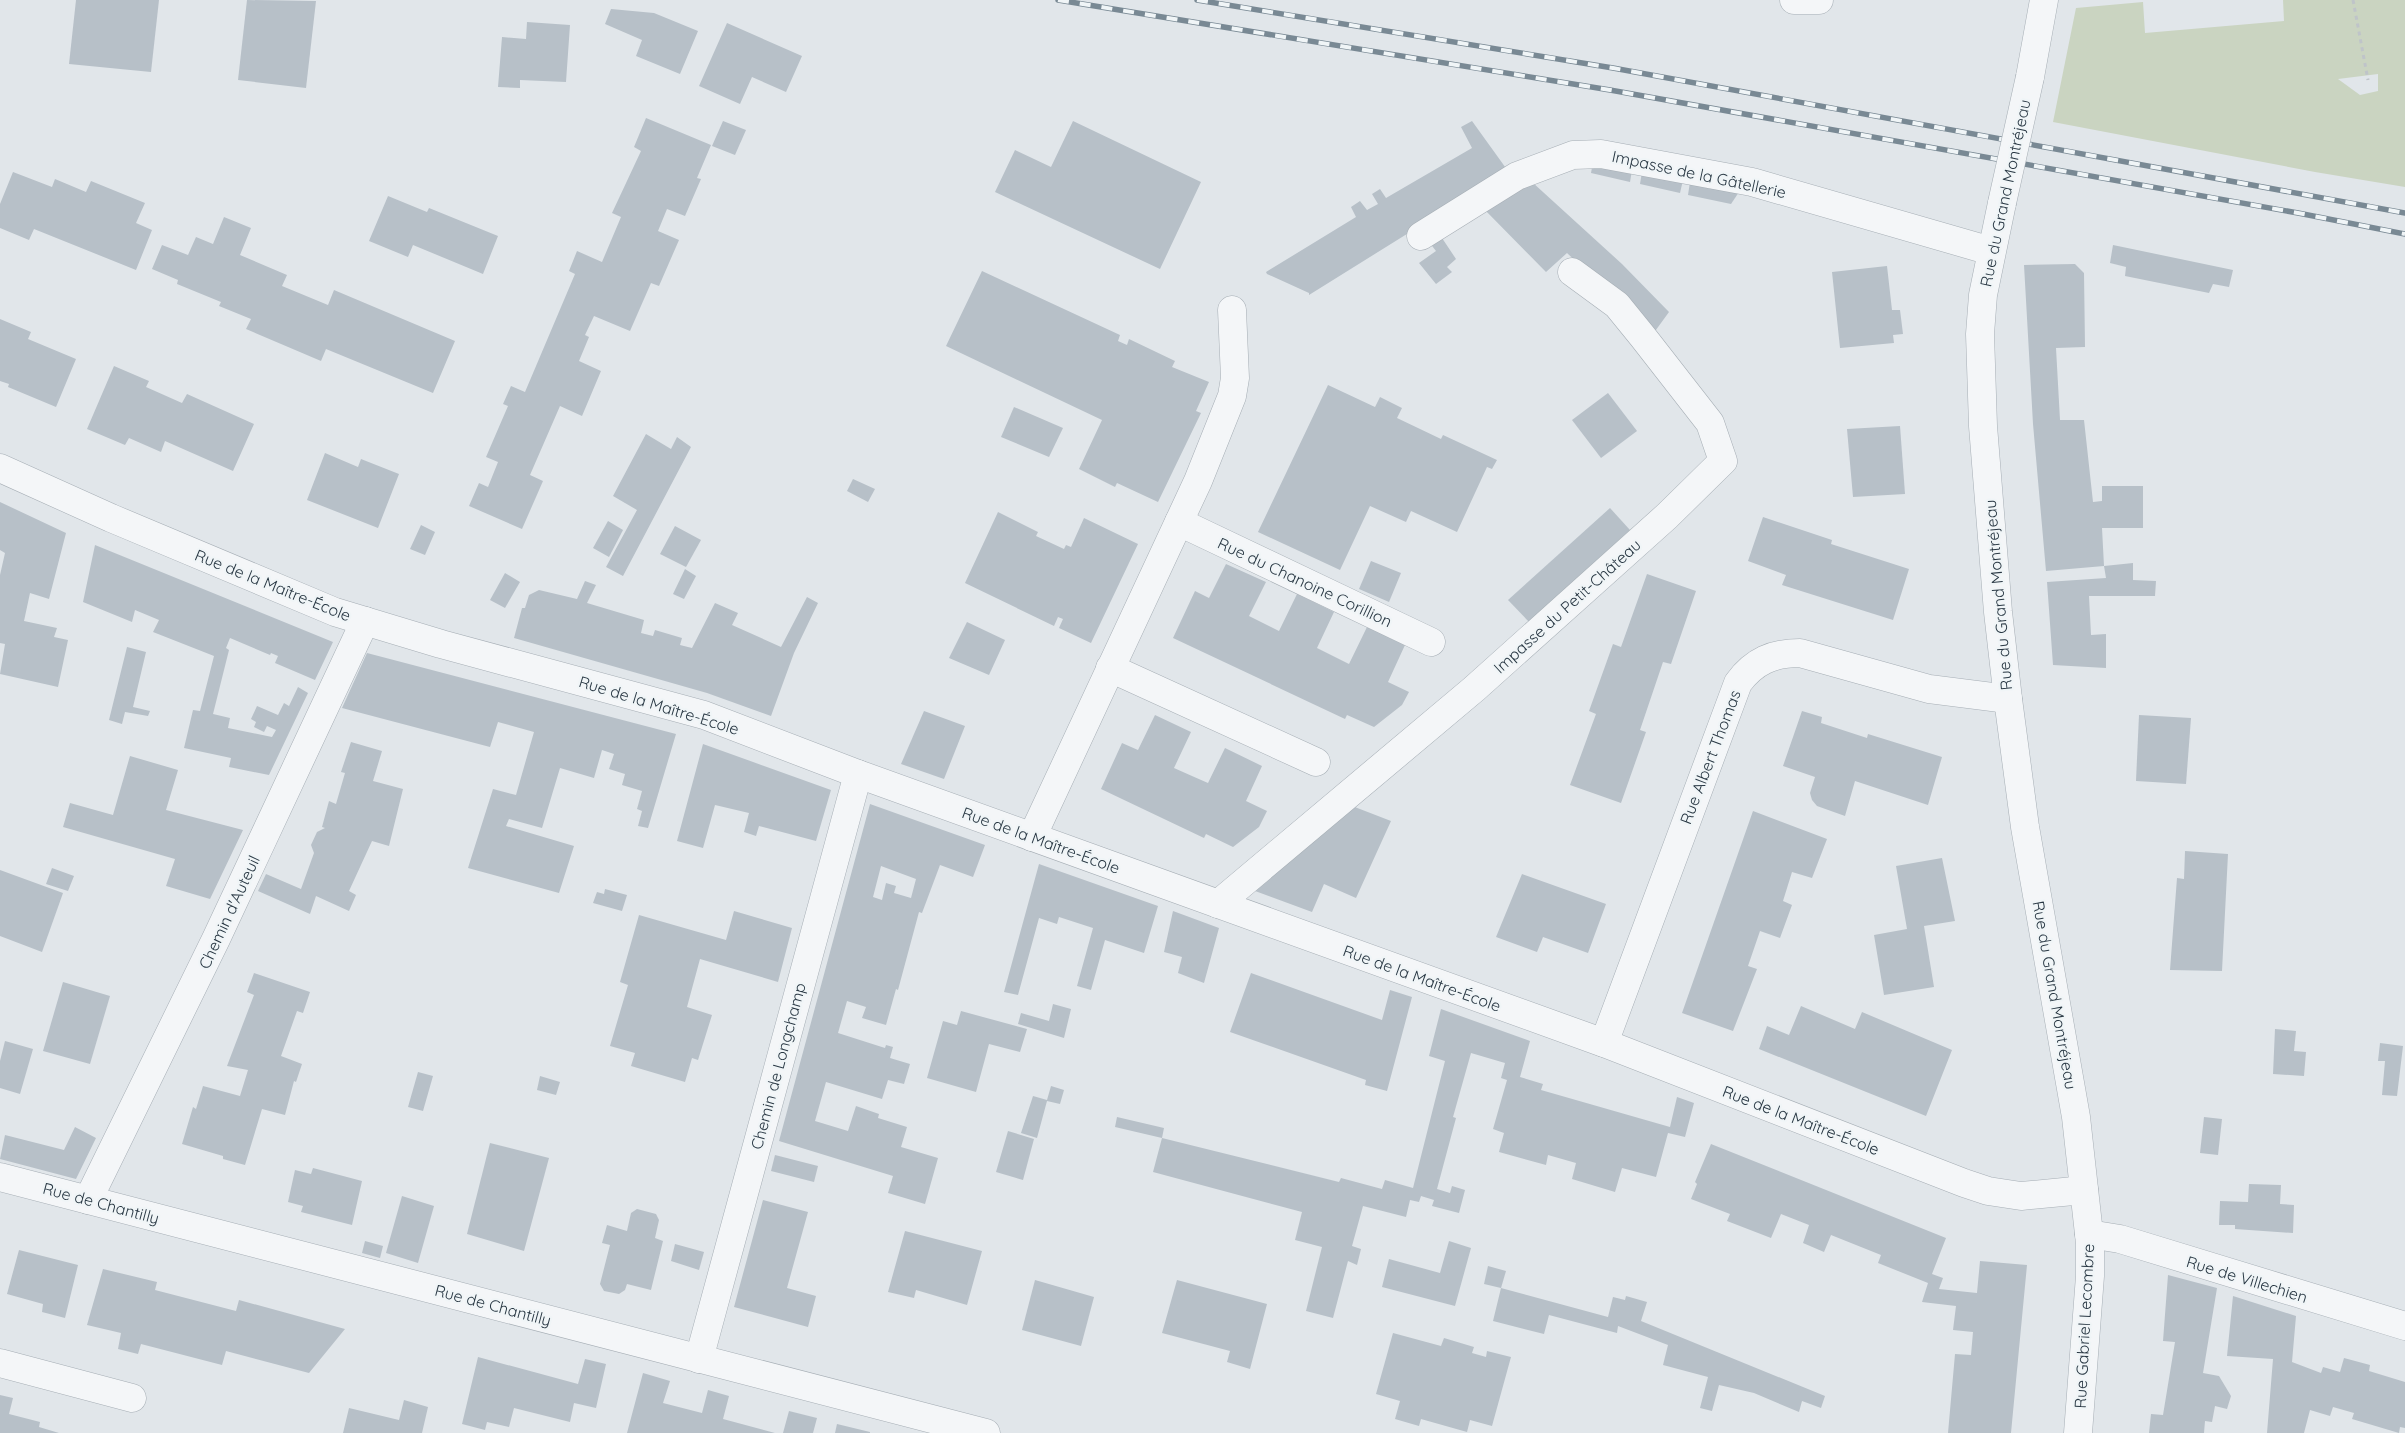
<svg xmlns="http://www.w3.org/2000/svg" width="2405" height="1433" viewBox="0 0 2405 1433" font-family="Quicksand,sans-serif">
	<style>
		.green { fill: #cad4c1; fill-rule: evenodd }
		.building { fill: #b7c0c8; fill-rule: evenodd }
		.lines { fill: none; stroke-linecap: round; stroke-linejoin: round }
		.minor-casing { stroke: #a6aeb5; stroke-width: 29 }
		.path { stroke: #bfc4c9; stroke-width: 3; stroke-dasharray: 4 4; stroke-linecap: butt }
		.minor { stroke: #f4f6f8; stroke-width: 28 }
		.rail-casing { stroke: #798994; stroke-width: 5.5 }
		.rail { stroke: #f0f5f7; stroke-width: 4; stroke-dasharray: 11; stroke-linecap: butt }
		.minor-bridge-casing { stroke: #a6aeb5; stroke-width: 29; stroke-linecap: butt }
		.minor-bridge { stroke: #f4f6f8; stroke-width: 28 }
		.labels { text-anchor: middle; stroke-width: 4.5; stroke-linejoin: round; paint-order: stroke }
		.street-label { font-size: 16px; fill: #283743; stroke: #f0f5f7 }
	</style>
	<rect width="100%" height="100%" fill="#e1e6ea"/>
	<!-- green -->
	<path class="green" d="M2283,0H2405V187L2315,172L2053,122L2076,8L2143,2L2145,33L2284,21ZM2378,74V91L2360,95L2338,79Z"/>
	<!-- building -->
	<g class="building">
		<polygon points="76,0 159,0 151,72 69,64"/>
		<polygon points="247,0 316,1 306,88 238,80"/>
		<polygon points="611,9 654,13 698,31 680,74 636,56 642,40 605,24"/>
		<polygon points="527,22 570,25 566,82 520,80 520,88 498,87 502,37 526,39"/>
		<polygon points="727,23 802,56 786,92 752,77 740,104 699,86"/>
		<polygon points="646,118 711,145 697,178 701,179 685,216 667,209 658,231 679,240 659,286 651,283 630,331 594,316 585,335 589,337 579,361 601,371 582,416 560,406 530,475 543,481 522,529 469,506 479,483 488,487 498,462 486,457 508,406 503,404 511,386 525,392 575,274 569,271 577,251 602,262 621,217 612,213 641,151 634,147"/>
		<polygon points="723,121 746,130 735,155 712,146"/>
		<polygon points="1073,121 1201,182 1160,269 995,192 1015,150 1051,167"/>
		<polygon points="1472,121 1508,171 1309,295 1309,293 1267,274 1266,272 1356,217 1351,207 1360,201 1367,210 1378,204 1372,194 1380,189 1386,198 1472,148 1461,127"/>
		<polygon points="1593,162 1632,170 1630,182 1591,173"/>
		<polygon points="13,172 52,187 55,179 86,192 91,181 145,203 136,223 152,230 136,270 34,229 29,240 0,228 0,204"/>
		<polygon points="1642,172 1683,180 1680,193 1640,184"/>
		<polygon points="1532,182 1622,264 1669,312 1653,334 1567,253 1546,272 1484,209"/>
		<polygon points="1690,182 1739,192 1731,204 1688,195"/>
		<polygon points="388,196 427,212 429,208 498,236 483,274 413,245 408,257 369,241"/>
		<polygon points="224,217 251,228 240,255 287,275 282,286 328,305 334,290 455,341 433,393 326,349 321,361 246,329 251,319 219,306 221,302 177,284 178,280 152,269 162,245 188,255 196,237 213,244"/>
		<polygon points="1440,235 1456,259 1447,267 1452,272 1436,284 1419,263 1436,251 1429,242"/>
		<polygon points="2113,245 2233,270 2229,287 2213,284 2209,293 2125,276 2126,267 2110,263"/>
		<polygon points="2075,264 2084,273 2085,347 2056,348 2060,420 2084,420 2093,502 2102,501 2102,486 2143,486 2143,528 2102,528 2104,566 2133,563 2133,580 2156,581 2155,596 2089,596 2091,635 2106,634 2106,668 2053,665 2047,582 2106,578 2104,566 2046,571 2033,424 2024,265"/>
		<polygon points="1887,266 1892,310 1900,310 1903,334 1893,335 1894,343 1840,348 1832,272"/>
		<polygon points="982,271 1120,335 1118,341 1127,345 1129,339 1175,361 1172,367 1209,382 1196,411 1201,413 1158,502 1117,483 1115,487 1079,469 1102,420 946,346"/>
		<polygon points="0,319 31,332 28,339 76,359 56,407 8,387 9,384 0,381"/>
		<polygon points="114,366 149,381 146,387 182,403 187,394 254,424 233,471 165,441 161,452 129,438 125,445 87,429"/>
		<polygon points="1328,385 1375,407 1380,397 1402,408 1397,418 1441,439 1443,435 1497,460 1492,469 1487,467 1457,532 1411,511 1406,522 1370,506 1340,570 1258,532"/>
		<polygon points="1608,393 1637,431 1601,458 1572,420"/>
		<polygon points="1014,407 1063,428 1049,457 1001,437"/>
		<polygon points="1900,426 1905,494 1853,497 1847,429"/>
		<polygon points="646,434 671,449 677,437 691,447 623,576 606,567 637,510 613,496"/>
		<polygon points="325,453 358,467 361,459 399,474 378,528 307,500"/>
		<polygon points="853,479 875,489 868,502 847,491"/>
		<polygon points="0,502 66,533 49,599 30,593 24,621 57,628 54,637 68,640 58,687 0,674 5,644 0,643 0,575 5,553 0,550"/>
		<polygon points="1610,508 1630,530 1529,622 1508,600"/>
		<polygon points="998,512 1038,532 1036,536 1064,549 1066,545 1071,547 1084,518 1138,544 1091,643 1059,628 1063,619 1058,617 1054,626 965,583"/>
		<polygon points="1763,517 1832,540 1831,544 1909,569 1893,620 1782,585 1786,575 1748,561"/>
		<polygon points="608,521 623,530 609,557 593,548"/>
		<polygon points="421,525 435,532 425,555 410,549"/>
		<polygon points="675,526 701,540 686,567 660,554"/>
		<polygon points="95,545 333,642 315,680 275,663 278,656 271,653 270,655 230,638 226,648 229,650 213,714 230,718 228,728 272,737 276,730 267,726 264,732 254,727 256,722 251,719 257,706 278,715 284,703 289,706 298,687 308,693 269,775 229,767 231,758 184,748 193,710 200,711 214,656 153,632 159,620 135,610 132,622 83,602"/>
		<polygon points="1371,561 1401,573 1389,602 1359,589"/>
		<polygon points="1226,564 1266,582 1249,616 1279,631 1297,594 1334,612 1317,648 1349,664 1367,627 1405,645 1388,682 1409,692 1402,705 1374,727 1347,715 1345,719 1173,638 1195,591 1209,598"/>
		<polygon points="685,569 696,576 684,599 673,594"/>
		<polygon points="505,573 520,582 505,608 490,600"/>
		<polygon points="1647,574 1696,591 1671,664 1663,662 1640,730 1646,732 1621,803 1570,785 1596,714 1589,711 1613,644 1621,647"/>
		<polygon points="585,581 596,585 587,603 644,620 641,633 653,636 655,630 682,638 680,645 692,648 715,603 738,613 732,625 781,647 807,597 818,603 794,653 771,716 707,693 514,638 522,608 525,608 529,595 539,590 577,599"/>
		<polygon points="967,622 1005,640 989,675 949,658"/>
		<polygon points="127,647 146,652 133,707 150,711 148,716 125,712 122,724 109,720"/>
		<polygon points="367,653 676,734 648,828 638,826 642,811 637,809 642,791 622,785 625,774 609,769 614,754 602,750 594,778 560,768 542,828 509,819 506,826 574,846 559,893 468,868 493,789 516,795 534,732 498,722 490,747 342,708"/>
		<polygon points="924,711 965,726 944,779 901,764"/>
		<polygon points="1802,711 1822,717 1821,723 1867,738 1868,734 1942,757 1928,805 1855,781 1845,816 1817,806 1812,800 1810,793 1815,777 1783,766"/>
		<polygon points="1155,715 1191,732 1174,768 1192,776 1208,783 1225,748 1262,766 1246,801 1267,811 1259,827 1233,847 1206,834 1204,838 1101,789 1122,743 1138,750"/>
		<polygon points="2139,715 2191,718 2186,784 2136,781"/>
		<polygon points="351,742 382,751 373,781 403,789 389,846 372,841 349,891 356,895 349,911 316,896 310,914 258,891 266,874 301,889 314,853 311,845 317,832 325,828 322,827 329,801 336,804 345,773 341,772"/>
		<polygon points="703,744 831,790 816,841 759,826 756,836 744,832 749,813 715,805 703,848 677,841"/>
		<polygon points="130,756 178,770 166,810 243,830 210,899 166,886 175,859 63,827 70,803 113,815"/>
		<path d="M870,804L985,845L973,877L940,865L922,913L919,912L898,990L896,989L886,1025L862,1018L866,1007L847,1001L838,1033L885,1048L886,1045L893,1047L890,1058L910,1064L904,1084L888,1080L882,1099L826,1082L815,1121L848,1131L856,1106L879,1114L878,1118L907,1127L901,1147L938,1158L925,1204L888,1193L893,1176L779,1141ZM881,866L916,879L911,898L894,893L896,886L886,883L882,900L873,897Z"/>
		<polygon points="1347,804 1391,821 1356,898 1324,884 1312,912 1247,888"/>
		<polygon points="1753,811 1827,839 1812,878 1792,872 1783,901 1792,905 1780,938 1760,931 1748,966 1757,969 1733,1031 1682,1013"/>
		<polygon points="2185,851 2228,854 2222,971 2170,970 2177,878 2184,879"/>
		<polygon points="1942,858 1955,921 1924,926 1934,987 1884,995 1874,935 1907,929 1896,866"/>
		<polygon points="1039,864 1158,906 1144,953 1105,940 1091,990 1077,986 1093,928 1059,917 1057,924 1039,918 1018,995 1004,992"/>
		<polygon points="52,868 74,876 68,891 46,884"/>
		<polygon points="0,870 63,893 42,952 0,936"/>
		<polygon points="1522,874 1606,904 1588,953 1543,937 1537,952 1496,937"/>
		<polygon points="605,889 627,895 622,911 593,903 597,892 604,894"/>
		<polygon points="734,911 792,928 778,982 700,959 687,1007 712,1015 698,1060 692,1058 685,1082 631,1066 635,1053 610,1046 628,985 620,982 639,915 726,940"/>
		<polygon points="1173,911 1219,928 1204,983 1178,973 1182,957 1164,952"/>
		<polygon points="254,973 310,992 303,1013 297,1011 281,1056 302,1064 296,1082 294,1081 285,1115 262,1109 245,1165 223,1159 223,1156 182,1144 193,1107 196,1109 203,1086 240,1096 248,1070 227,1066 254,995 247,992"/>
		<polygon points="1251,973 1382,1020 1390,990 1412,997 1387,1091 1365,1085 1366,1080 1230,1032"/>
		<polygon points="63,982 110,996 90,1064 43,1051"/>
		<polygon points="1053,1004 1071,1009 1064,1038 1018,1024 1021,1013 1049,1021"/>
		<polygon points="1801,1006 1855,1029 1862,1012 1952,1050 1926,1116 1759,1049 1767,1026 1789,1035"/>
		<polygon points="1441,1009 1530,1041 1520,1077 1543,1084 1541,1090 1670,1127 1677,1097 1694,1103 1685,1137 1668,1133 1656,1177 1622,1168 1615,1192 1572,1179 1576,1163 1548,1155 1546,1165 1499,1152 1504,1133 1493,1129 1507,1080 1501,1078 1505,1063 1471,1053 1453,1117 1456,1118 1437,1189 1450,1193 1452,1186 1465,1190 1459,1213 1432,1206 1434,1200 1421,1196 1419,1202 1410,1200 1406,1217 1363,1206 1352,1246 1361,1249 1357,1265 1348,1261 1333,1318 1306,1311 1322,1247 1295,1240 1302,1212 1153,1172 1162,1138 1115,1127 1117,1117 1164,1128 1162,1138 1339,1182 1341,1178 1382,1189 1385,1180 1413,1188 1445,1061 1429,1056"/>
		<polygon points="961,1011 1027,1029 1020,1052 989,1044 976,1092 927,1078 943,1021 957,1025"/>
		<polygon points="2275,1029 2296,1031 2294,1051 2306,1052 2304,1076 2273,1074"/>
		<polygon points="5,1041 33,1049 20,1094 0,1088 0,1061"/>
		<polygon points="2380,1043 2403,1046 2397,1096 2382,1095 2385,1061 2378,1061"/>
		<polygon points="418,1072 433,1076 423,1111 408,1107"/>
		<polygon points="540,1076 560,1082 556,1095 537,1090"/>
		<polygon points="1051,1086 1064,1090 1060,1104 1047,1101 1037,1138 1021,1133 1033,1096 1047,1100"/>
		<polygon points="2204,1117 2222,1119 2218,1155 2200,1153"/>
		<polygon points="75,1127 96,1138 76,1179 0,1159 5,1135 64,1150"/>
		<polygon points="1008,1131 1034,1139 1023,1180 996,1172"/>
		<polygon points="490,1143 549,1158 524,1251 467,1234"/>
		<polygon points="1711,1144 1946,1238 1932,1274 1943,1278 1939,1289 1977,1293 1980,1261 2027,1265 2011,1433 1948,1433 1955,1354 1971,1355 1973,1332 1953,1330 1956,1306 1922,1302 1928,1283 1878,1263 1881,1255 1831,1235 1824,1252 1803,1243 1809,1225 1781,1214 1771,1238 1727,1221 1730,1214 1691,1199 1697,1184 1695,1182"/>
		<polygon points="775,1155 818,1166 814,1182 771,1171"/>
		<polygon points="313,1168 362,1181 352,1225 301,1212 303,1206 288,1202 295,1170 311,1174"/>
		<polygon points="2249,1184 2281,1185 2280,1204 2294,1205 2293,1233 2235,1229 2235,1225 2219,1225 2220,1201 2248,1202"/>
		<polygon points="402,1196 434,1206 418,1263 386,1253"/>
		<polygon points="763,1200 808,1212 787,1288 816,1296 808,1327 734,1307"/>
		<polygon points="637,1209 656,1214 659,1220 655,1238 663,1241 651,1290 627,1284 625,1290 619,1294 604,1291 600,1284 610,1245 602,1243 607,1225 627,1231 631,1213"/>
		<polygon points="905,1231 982,1251 967,1305 916,1290 914,1298 888,1292"/>
		<polygon points="365,1241 383,1246 380,1258 362,1253"/>
		<polygon points="1449,1241 1471,1248 1455,1306 1382,1287 1389,1259 1440,1273"/>
		<polygon points="675,1244 704,1252 699,1270 671,1261"/>
		<polygon points="19,1250 78,1265 65,1318 42,1312 43,1304 7,1294"/>
		<polygon points="1488,1266 1506,1271 1501,1288 1484,1284"/>
		<polygon points="103,1269 157,1282 155,1290 236,1311 239,1300 345,1329 309,1373 226,1351 222,1365 141,1344 138,1354 118,1349 121,1333 87,1325"/>
		<polygon points="2168,1275 2217,1288 2203,1373 2219,1376 2231,1396 2227,1409 2215,1406 2212,1422 2205,1421 2204,1433 2149,1433 2151,1414 2163,1415 2175,1342 2163,1341"/>
		<polygon points="1035,1280 1094,1297 1081,1346 1022,1330"/>
		<polygon points="1177,1280 1267,1304 1250,1369 1227,1362 1230,1351 1162,1333"/>
		<polygon points="1501,1288 1608,1317 1613,1297 1625,1300 1626,1296 1647,1302 1641,1321 1825,1396 1821,1408 1802,1401 1799,1412 1754,1393 1719,1385 1712,1411 1700,1408 1708,1377 1663,1365 1668,1345 1618,1326 1617,1333 1549,1315 1544,1334 1493,1321"/>
		<polygon points="2233,1296 2296,1316 2292,1362 2321,1373 2323,1367 2340,1372 2344,1358 2370,1365 2369,1371 2405,1382 2405,1428 2400,1427 2399,1433 2352,1419 2354,1413 2333,1407 2330,1416 2310,1410 2304,1433 2267,1433 2273,1359 2227,1356"/>
		<polygon points="1393,1333 1441,1346 1444,1338 1474,1347 1472,1353 1486,1357 1487,1351 1511,1357 1492,1426 1470,1420 1467,1432 1421,1419 1419,1426 1395,1419 1400,1401 1376,1394"/>
		<polygon points="478,1357 578,1384 585,1359 606,1364 596,1408 574,1403 570,1422 514,1408 509,1427 487,1422 485,1430 462,1424"/>
		<polygon points="643,1373 670,1381 663,1403 702,1413 708,1390 729,1396 723,1419 775,1433 627,1433"/>
		<polygon points="0,1395 13,1398 9,1414 40,1422 39,1427 59,1433 0,1433"/>
		<polygon points="404,1400 428,1407 422,1433 343,1433 349,1408 399,1420"/>
		<polygon points="789,1411 817,1418 813,1433 783,1433"/>
		<polygon points="837,1424 870,1432 870,1433 835,1433"/>
	</g>
	<g class="lines">
		<defs>
			<g id="minor">
				<polyline points="1794,0 1819,0"/>
				<polyline points="2030,77 2044,0"/>
				<polyline points="2002,203 1983,295 1980,334 1983,426 1998,612 2008,699 2025,827 2076,1117 2090,1243 2090,1276 2078,1433"/>
				<polyline points="1421,236 1517,176 1573,155 1601,154 1752,182 1991,251"/>
				<polyline points="0,468 111,518 335,612 441,644 704,715 858,774 1604,1043 1964,1183 1988,1191 2021,1196 2084,1190"/>
				<polyline points="1179,522 1431,642"/>
				<polyline points="1110,668 1316,762"/>
				<polyline points="1032,837 1198,481 1232,396 1235,378 1232,310"/>
				<polyline points="1218,904 1474,689 1667,516 1723,461 1710,423 1643,337 1617,305 1572,272"/>
				<path d="M1604,1043L1738,683C1754,661 1773,653 1800,653L1929,689L2008,699"/>
				<polyline points="0,1177 986,1433"/>
				<polyline points="88,1200 216,939 365,621"/>
				<polyline points="2089,1234 2120,1239 2405,1326"/>
				<polyline points="699,1359 858,774"/>
				<polyline points="0,1363 132,1398"/>
			</g>
		</defs>
		<!-- minor casing -->
		<use href="#minor" class="minor-casing"/>
		<!-- path -->
		<polyline class="path" points="2353,0 2368,80"/>
		<!-- minor -->
		<use href="#minor" class="minor"/>
		<defs>
			<g id="rail">
				<polyline points="1058,0 1610,90 2298,213 2405,234"/>
				<polyline points="1197,0 1613,68 2405,213"/>
			</g>
		</defs>
		<!-- rail casing -->
		<use href="#rail" class="rail-casing"/>
		<!-- rail -->
		<use href="#rail" class="rail"/>
		<defs>
			<polyline id="minor-bridge" points="2002,203 2030,77"/>
		</defs>
		<!-- minor-bridge casing -->
		<use href="#minor-bridge" class="minor-bridge-casing"/>
		<!-- minor-bridge -->
		<use href="#minor-bridge" class="minor-bridge"/>
	</g>
	<g class="labels">
		<!-- street labels -->
		<g class="street-label">
			<text transform="translate(1699 174) rotate(12)" y="6">Impasse de la Gâtellerie</text>
			<text transform="translate(2005 193) rotate(-78)" y="6">Rue du Grand Montréjeau</text>
			<text transform="translate(1305 582) rotate(25)" y="6">Rue du Chanoine Corillion</text>
			<text transform="translate(273 585) rotate(22)" y="6">Rue de la Maître-École</text>
			<text transform="translate(1998 595) rotate(-95)" y="6">Rue du Grand Montréjeau</text>
			<text transform="translate(1567 606) rotate(-42)" y="6">Impasse du Petit-Château</text>
			<text transform="translate(659 705) rotate(17)" y="6">Rue de la Maître-École</text>
			<text transform="translate(1710 757) rotate(-69)" y="6">Rue Albert Thomas</text>
			<text transform="translate(1041 840) rotate(20)" y="6">Rue de la Maître-École</text>
			<text transform="translate(229 912) rotate(-65)" y="6">Chemin d'Auteuil</text>
			<text transform="translate(1422 978) rotate(20)" y="6">Rue de la Maître-École</text>
			<text transform="translate(2055 995) rotate(80)" y="6">Rue du Grand Montréjeau</text>
			<text transform="translate(778 1066) rotate(-75)" y="6">Chemin de Longchamp</text>
			<text transform="translate(1801 1120) rotate(21)" y="6">Rue de la Maître-École</text>
			<text transform="translate(101 1203) rotate(15)" y="6">Rue de Chantilly</text>
			<text transform="translate(2247 1279) rotate(17)" y="6">Rue de Villechien</text>
			<text transform="translate(493 1305) rotate(15)" y="6">Rue de Chantilly</text>
			<text transform="translate(2084 1326) rotate(-87)" y="6">Rue Gabriel Lecombre</text>
		</g>
	</g>
</svg>
